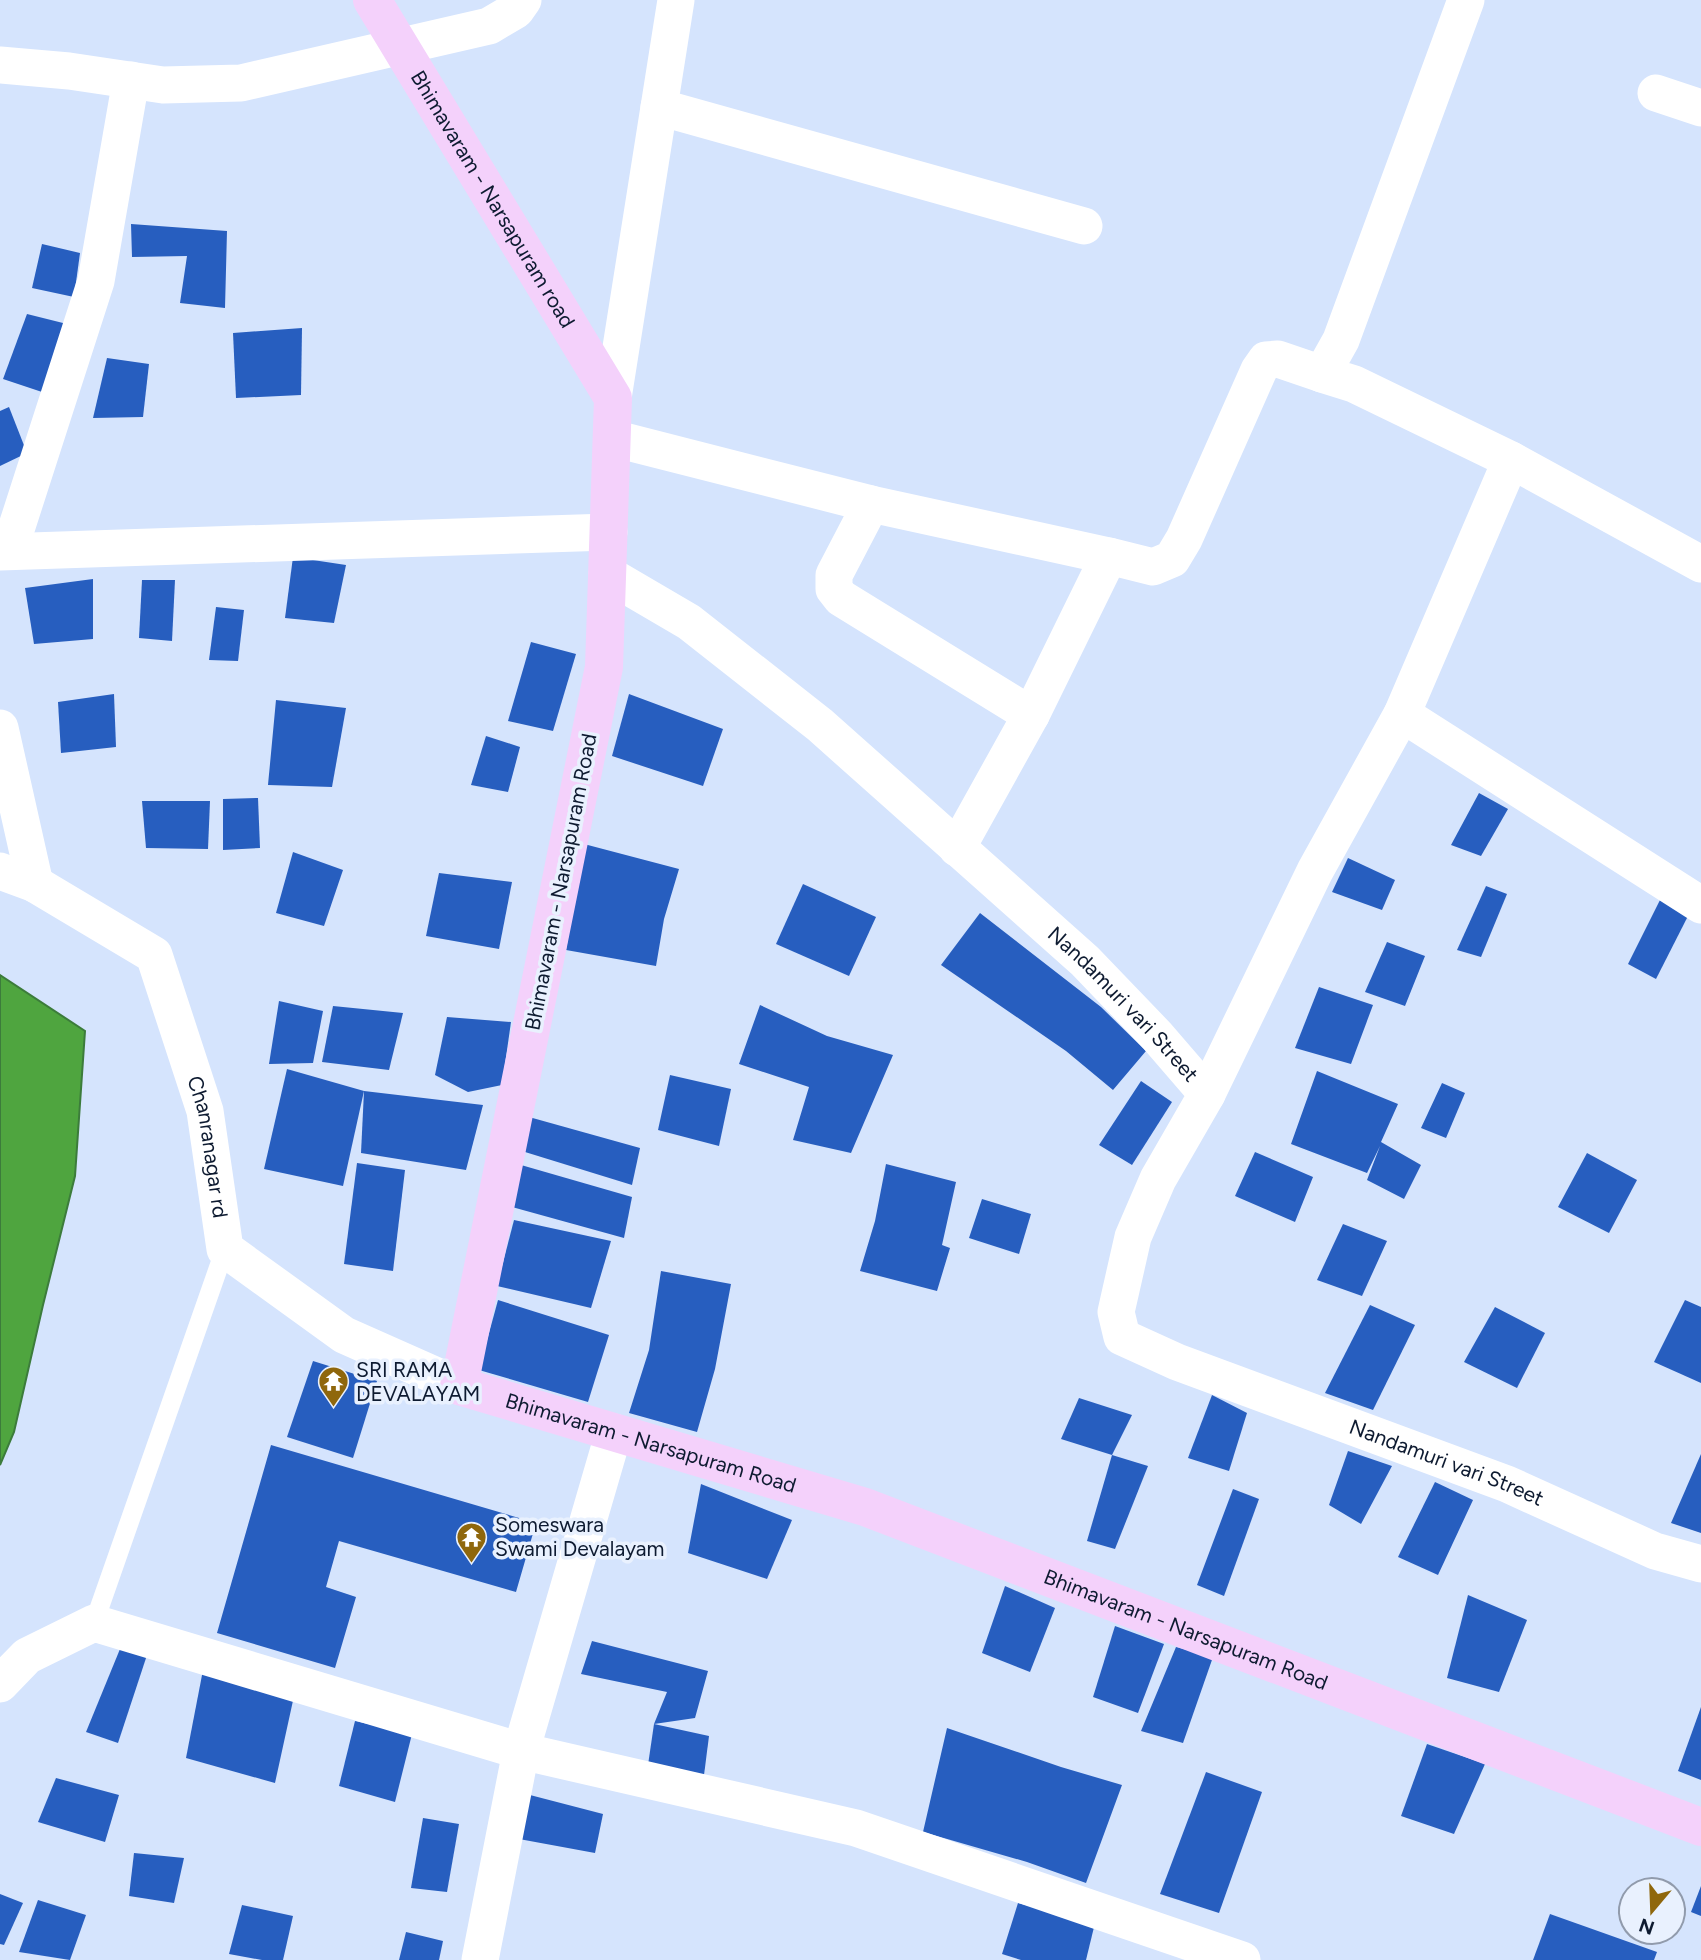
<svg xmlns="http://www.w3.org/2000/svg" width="1701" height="1960" viewBox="0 0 1701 1960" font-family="Figtree,sans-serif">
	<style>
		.water { fill: #4fa53f; stroke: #3c7c3b; stroke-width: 2 }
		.building { fill: #275ebf }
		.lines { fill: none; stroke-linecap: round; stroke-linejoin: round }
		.lane { stroke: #fff; stroke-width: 19 }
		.street { stroke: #fff; stroke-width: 37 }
		.primary { stroke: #f4d1fb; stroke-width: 38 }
		.labels { text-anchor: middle; stroke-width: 7; stroke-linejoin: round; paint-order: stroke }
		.street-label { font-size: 21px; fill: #0e1b31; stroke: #e9f1fe }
		.poi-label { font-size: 21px; fill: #0e1b31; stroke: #e9f1fe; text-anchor: start }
	</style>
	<rect width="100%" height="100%" fill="#d5e4fd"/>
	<!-- water -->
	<polygon class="water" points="0,975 85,1031 75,1176 43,1305 14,1432 0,1465"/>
	<!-- building -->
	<g class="building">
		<polygon points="131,224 227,231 225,308 180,303 187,256 132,257"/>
		<polygon points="42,244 80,253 74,297 32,288"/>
		<polygon points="27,314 75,326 51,395 3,379"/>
		<polygon points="302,328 301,395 236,398 233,333"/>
		<polygon points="107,358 149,364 143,417 93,418"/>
		<polygon points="9,407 27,453 0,466 0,411"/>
		<polygon points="293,557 346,565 334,623 285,618"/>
		<polygon points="93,579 93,639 34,644 25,588"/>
		<polygon points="142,580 175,580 172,641 139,638"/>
		<polygon points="216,607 244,610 238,661 209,660"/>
		<polygon points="531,642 576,654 553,731 508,721"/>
		<polygon points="114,694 116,747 61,753 58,702"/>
		<polygon points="629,694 723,729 703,786 612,756"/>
		<polygon points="276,700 346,708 332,787 268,785"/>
		<polygon points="486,736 520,747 508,792 471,785"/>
		<polygon points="1479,793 1508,809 1481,856 1451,845"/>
		<polygon points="258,798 260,848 223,850 223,799"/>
		<polygon points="142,801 210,801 208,849 146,848"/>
		<polygon points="584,844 679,869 664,919 656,966 566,950"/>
		<polygon points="293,852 343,870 324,926 276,913"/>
		<polygon points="1348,858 1395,880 1382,910 1332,892"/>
		<polygon points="439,873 512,882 499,949 426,936"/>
		<polygon points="803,884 876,917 849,976 776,944"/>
		<polygon points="1486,886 1507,894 1481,957 1457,950"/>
		<polygon points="1660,900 1688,916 1656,979 1628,964"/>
		<polygon points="980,913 1101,1007 1146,1051 1113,1090 1066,1051 941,965"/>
		<polygon points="1387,942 1425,956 1405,1006 1365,992"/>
		<polygon points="1319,987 1373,1005 1351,1064 1295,1048"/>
		<polygon points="279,1001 323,1011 313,1063 269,1064"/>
		<polygon points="760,1005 827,1036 893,1055 851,1153 793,1140 809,1087 739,1064"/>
		<polygon points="333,1006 403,1013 389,1070 322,1062"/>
		<polygon points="447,1017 511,1022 502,1085 468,1092 435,1075"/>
		<polygon points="287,1069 364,1091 343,1186 264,1169"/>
		<polygon points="1317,1071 1398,1104 1381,1142 1421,1165 1404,1199 1367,1180 1380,1146 1367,1173 1291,1144"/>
		<polygon points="670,1075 731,1089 719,1146 658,1130"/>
		<polygon points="1141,1081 1172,1102 1132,1165 1099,1145"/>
		<polygon points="1442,1083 1465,1093 1446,1138 1421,1128"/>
		<polygon points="364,1091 483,1105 466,1170 361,1153"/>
		<polygon points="529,1117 640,1148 632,1185 525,1152"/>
		<polygon points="1255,1152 1313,1177 1295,1222 1235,1196"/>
		<polygon points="1587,1153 1637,1180 1609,1233 1558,1207"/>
		<polygon points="357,1163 405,1170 393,1271 344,1264"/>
		<polygon points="886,1164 956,1182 942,1245 950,1248 937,1291 860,1271 875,1221"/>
		<polygon points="521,1165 632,1197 624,1238 512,1207"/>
		<polygon points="982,1199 1031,1214 1019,1254 969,1238"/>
		<polygon points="514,1220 611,1241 591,1308 497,1286"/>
		<polygon points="1343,1224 1387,1241 1362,1296 1317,1280"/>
		<polygon points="661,1271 731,1284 715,1369 697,1432 629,1413 649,1350"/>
		<polygon points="498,1300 609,1335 588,1402 479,1370"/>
		<polygon points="1685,1300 1701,1307 1701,1383 1654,1362"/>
		<polygon points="1370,1305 1415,1325 1373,1410 1325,1393"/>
		<polygon points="1495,1307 1545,1333 1517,1388 1464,1362"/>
		<polygon points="313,1361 377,1381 353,1458 287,1437"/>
		<polygon points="1212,1395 1247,1413 1229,1471 1188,1458"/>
		<polygon points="1079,1398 1132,1415 1112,1455 1061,1439"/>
		<polygon points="271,1445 536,1523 516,1592 339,1541 326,1587 356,1597 335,1668 217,1633"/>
		<polygon points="1348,1451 1392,1466 1361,1524 1329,1505"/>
		<polygon points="1701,1454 1701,1533 1671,1523"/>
		<polygon points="1112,1455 1148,1466 1115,1549 1087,1541"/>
		<polygon points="1435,1482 1473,1500 1438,1575 1398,1557"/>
		<polygon points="701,1484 792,1520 767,1579 688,1553"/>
		<polygon points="1233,1489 1259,1499 1224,1596 1197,1585"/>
		<polygon points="1005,1586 1055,1608 1030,1672 982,1653"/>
		<polygon points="1468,1595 1527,1620 1499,1692 1447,1678"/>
		<polygon points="1115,1626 1164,1644 1138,1713 1093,1697"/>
		<polygon points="592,1641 708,1671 695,1718 654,1724 667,1692 581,1674"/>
		<polygon points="1176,1647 1213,1657 1183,1743 1141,1731"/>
		<polygon points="120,1649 148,1652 118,1743 86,1732"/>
		<polygon points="203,1670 294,1696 275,1783 186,1758"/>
		<polygon points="1701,1707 1701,1780 1678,1771"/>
		<polygon points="355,1721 412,1734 395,1802 339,1786"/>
		<polygon points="654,1724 709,1736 703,1783 648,1765"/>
		<polygon points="947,1728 1061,1767 1122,1785 1086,1883 1027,1862 923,1832"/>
		<polygon points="1427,1744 1485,1764 1454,1834 1401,1816"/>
		<polygon points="1206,1772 1262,1792 1219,1913 1160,1894"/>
		<polygon points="56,1778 119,1795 105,1842 38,1822"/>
		<polygon points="530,1795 603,1814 595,1853 519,1839"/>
		<polygon points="423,1818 459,1824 447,1892 411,1888"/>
		<polygon points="134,1853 184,1858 174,1903 129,1896"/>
		<polygon points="1701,1886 1701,1916 1691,1912"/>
		<polygon points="0,1894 23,1903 4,1945 0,1944"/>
		<polygon points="38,1900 86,1915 70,1960 19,1952"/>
		<polygon points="1018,1903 1095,1923 1086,1960 1021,1960 1002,1954"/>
		<polygon points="242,1905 293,1916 283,1960 262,1960 229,1954"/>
		<polygon points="1550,1914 1657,1952 1654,1960 1533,1960"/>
		<polygon points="406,1932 443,1941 439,1960 399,1960"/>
	</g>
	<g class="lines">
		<!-- lane -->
		<polyline class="lane" points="94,1623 225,1249"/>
		<!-- street -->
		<g class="street">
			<polyline points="1466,0 1341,340 1322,374 1354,384 1511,460 1701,564"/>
			<polyline points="0,65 69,71 163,85 241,83 489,26 516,10 523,0"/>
			<polyline points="1656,93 1701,108"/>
			<polyline points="659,107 1084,226"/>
			<polyline points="613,398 676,0"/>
			<polyline points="612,438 871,504 1109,556"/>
			<polyline points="871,504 834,575 834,589 841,598 1031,715"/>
			<polyline points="9,551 96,281 131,80"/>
			<polyline points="0,552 609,532"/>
			<path id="s1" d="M607,574L689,622L820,725L1085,961L1157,1036L1207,1094L1158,1179L1133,1237L1116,1312L1122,1337L1177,1362L1507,1484L1655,1551L1701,1564"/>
			<polyline points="1402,714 1701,905"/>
			<polyline points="0,728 35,884"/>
			<polyline points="957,848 1031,715 1109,556 1153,567 1172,559 1184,539 1259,370 1266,360 1278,359 1322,374"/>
			<path id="s2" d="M0,871L35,884L154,955L205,1111L225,1249L344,1335L459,1386"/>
			<polyline points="1207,1094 1315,871 1402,714 1511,460"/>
			<polyline points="0,1684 27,1656 94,1623 521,1751 856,1828 1242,1960"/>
			<polyline points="480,1960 521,1751 614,1432"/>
		</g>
		<!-- primary -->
		<path class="primary" id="s3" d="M372,0L613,398L604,667L459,1386L865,1507L1701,1827"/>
	</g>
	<!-- icons -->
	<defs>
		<symbol id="temple-pin" viewBox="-11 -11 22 30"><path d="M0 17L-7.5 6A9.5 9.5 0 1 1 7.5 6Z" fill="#8f670c" stroke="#e9f1fe"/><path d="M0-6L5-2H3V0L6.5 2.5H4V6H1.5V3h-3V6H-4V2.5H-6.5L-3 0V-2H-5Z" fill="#fff"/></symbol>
	</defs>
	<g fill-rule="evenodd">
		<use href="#temple-pin" x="316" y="1364" width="35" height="47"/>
		<use href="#temple-pin" x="454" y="1520" width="35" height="47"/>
	</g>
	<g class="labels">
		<!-- street labels -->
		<g class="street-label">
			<text dy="7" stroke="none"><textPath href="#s3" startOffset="233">Bhimavaram - Narsapuram road</textPath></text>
			<text transform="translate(561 882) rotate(-79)" y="7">Bhimavaram - Narsapuram Road</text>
			<text dy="7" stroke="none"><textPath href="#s1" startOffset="674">Nandamuri vari Street</textPath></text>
			<text dy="7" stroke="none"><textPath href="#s2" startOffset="376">Chanranagar rd</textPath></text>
			<text dy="7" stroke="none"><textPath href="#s3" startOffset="1668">Bhimavaram - Narsapuram Road</textPath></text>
			<text dy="7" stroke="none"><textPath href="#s1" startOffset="1409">Nandamuri vari Street</textPath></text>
			<text dy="7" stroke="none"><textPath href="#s3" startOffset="2235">Bhimavaram - Narsapuram Road</textPath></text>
		</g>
		<!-- poi labels -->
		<g class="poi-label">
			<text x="356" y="1377">SRI RAMA<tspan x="356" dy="24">DEVALAYAM</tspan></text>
			<text x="495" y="1532">Someswara<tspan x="495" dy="24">Swami Devalayam</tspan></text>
		</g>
	</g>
	<!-- north arrow -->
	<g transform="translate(1652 1911) rotate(199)"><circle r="33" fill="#e9f1fe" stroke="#919bac" stroke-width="2"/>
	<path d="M0-5L12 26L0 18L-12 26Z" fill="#8f670c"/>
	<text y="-10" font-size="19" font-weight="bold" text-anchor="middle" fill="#0e1b31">N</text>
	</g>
</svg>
